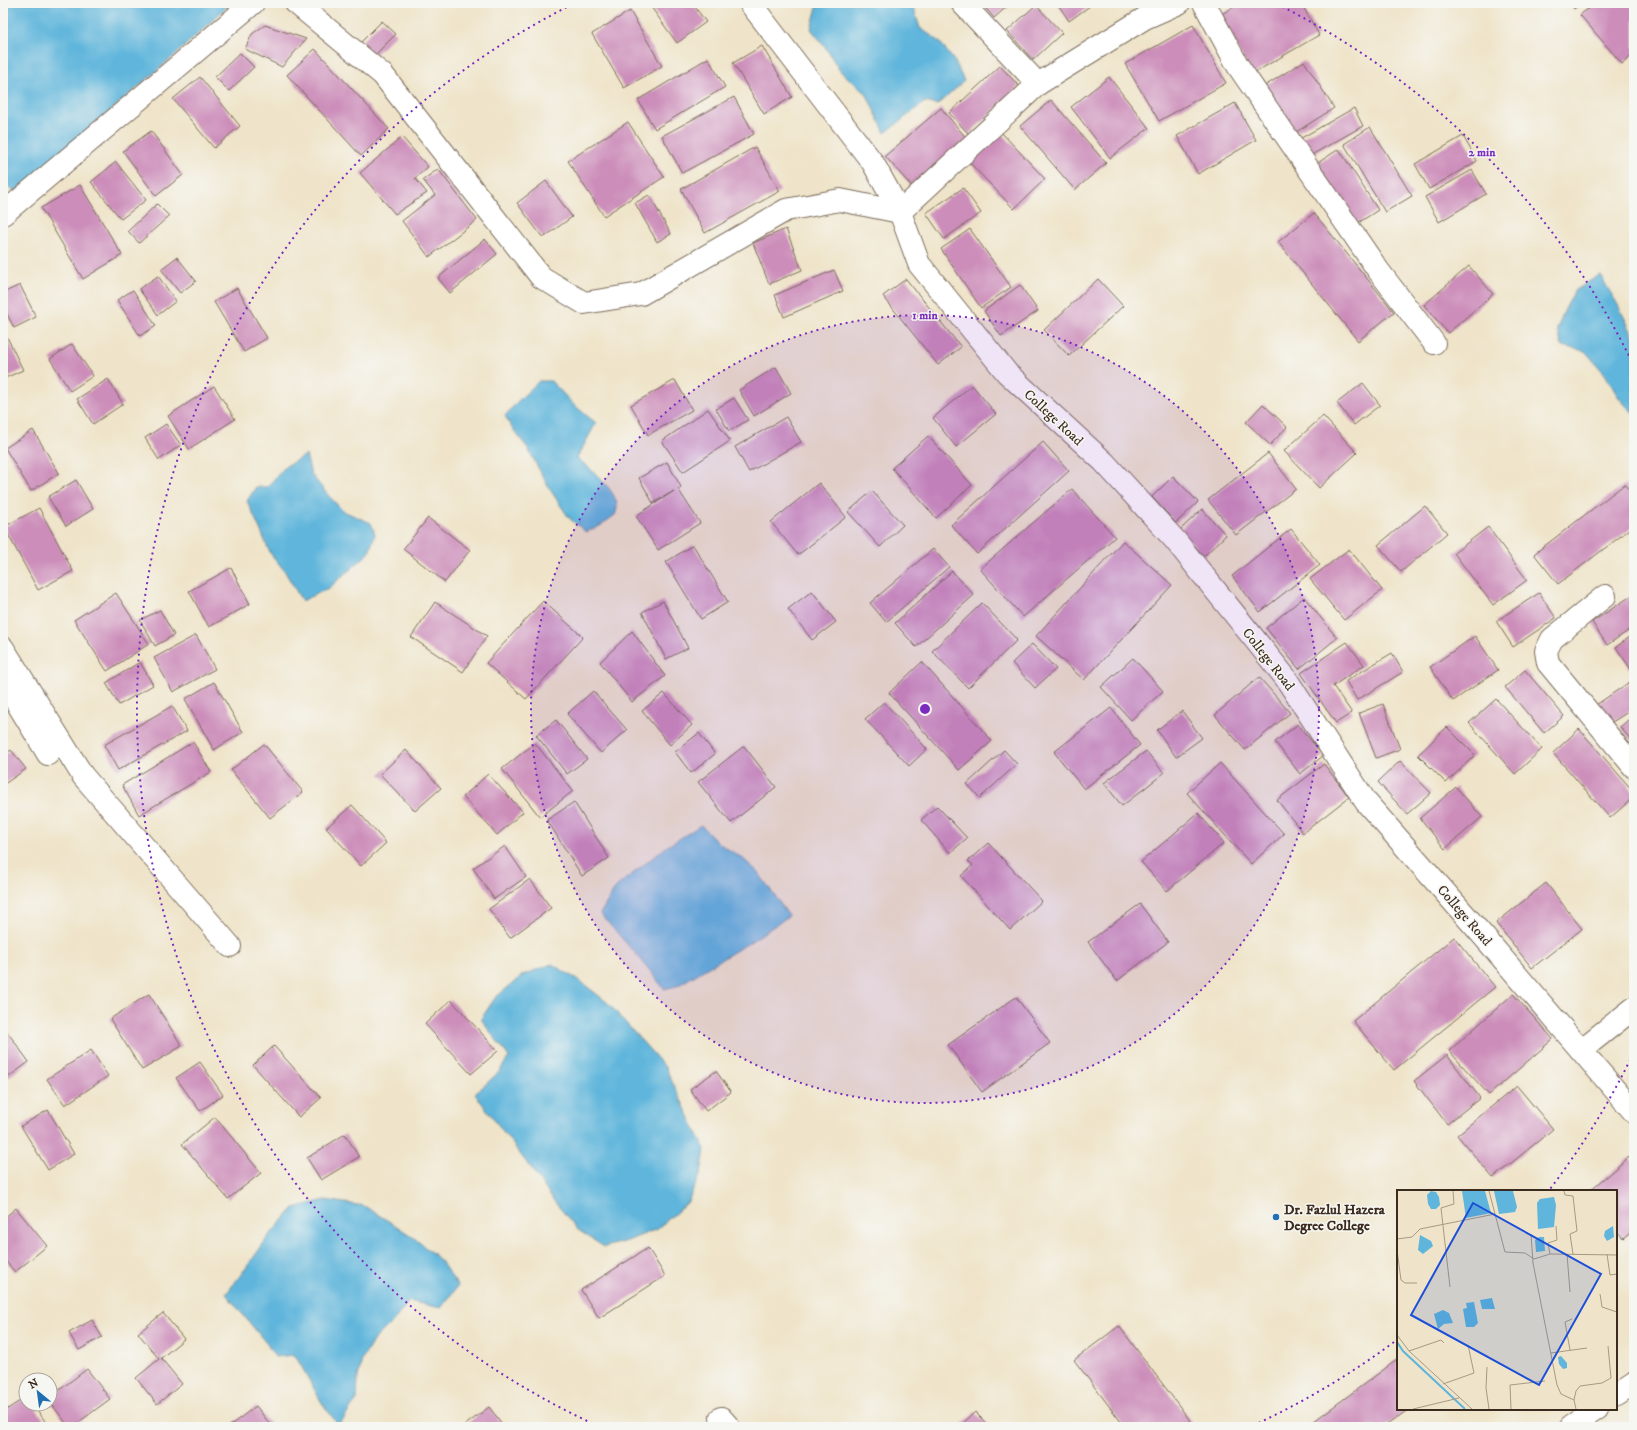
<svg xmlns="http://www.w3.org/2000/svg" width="1637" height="1430" viewBox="0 0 1637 1430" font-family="'IM FELL DW Pica',serif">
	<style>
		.water { fill: #5fb5db; stroke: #4d707c }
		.building { fill: #cc8dba }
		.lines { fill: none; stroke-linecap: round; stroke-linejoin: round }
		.minor-casing { stroke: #7a6b5a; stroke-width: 24 }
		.minor { stroke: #fff; stroke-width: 22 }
		.ring { fill: none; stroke: #7b2cbf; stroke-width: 2; stroke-dasharray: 2 4 }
		.poi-dot { fill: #1f6fb2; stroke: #f6f6f2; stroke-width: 1.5 }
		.labels { text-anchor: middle; stroke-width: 3; stroke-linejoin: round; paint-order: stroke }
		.street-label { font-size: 14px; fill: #3b2a1e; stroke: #f6f6f2 }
		.poi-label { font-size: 14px; font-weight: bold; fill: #3b2a1e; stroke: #f6f6f2; text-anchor: start }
		.inset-river { fill: none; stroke: #5fb5db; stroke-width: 2 }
		.inset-road { fill: none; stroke: #a79a85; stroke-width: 1 }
		.view { fill: #1d4ed8; fill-opacity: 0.15; stroke: #1d4ed8; stroke-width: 2 }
		.inset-edge { fill: none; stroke: #3b2a1e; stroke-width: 2 }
		.centre { fill: #7b2cbf; stroke: #f6f6f2; stroke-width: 2 }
		.ring-label { font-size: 12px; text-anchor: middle; font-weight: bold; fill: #7b2cbf; stroke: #f6f6f2; stroke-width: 3; stroke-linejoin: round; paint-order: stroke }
	</style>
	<rect width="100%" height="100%" fill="#f6f6f2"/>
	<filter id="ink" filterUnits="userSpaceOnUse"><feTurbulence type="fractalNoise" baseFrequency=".025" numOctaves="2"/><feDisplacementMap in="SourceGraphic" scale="8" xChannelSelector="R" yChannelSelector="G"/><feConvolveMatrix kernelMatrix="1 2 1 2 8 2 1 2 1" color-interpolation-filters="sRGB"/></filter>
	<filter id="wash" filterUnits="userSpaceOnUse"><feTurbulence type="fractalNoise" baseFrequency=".012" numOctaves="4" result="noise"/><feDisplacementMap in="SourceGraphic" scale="16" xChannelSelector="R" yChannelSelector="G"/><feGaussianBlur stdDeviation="0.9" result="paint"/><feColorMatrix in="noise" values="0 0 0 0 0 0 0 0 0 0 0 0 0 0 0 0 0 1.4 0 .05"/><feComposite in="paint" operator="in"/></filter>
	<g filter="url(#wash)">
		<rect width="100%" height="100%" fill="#efe4c9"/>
		<!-- water -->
		<g class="water">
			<polygon points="3,3 231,3 174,56 21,188 13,191 3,181"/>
			<polygon points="818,3 912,3 920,28 939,41 955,62 964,81 938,105 925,102 885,133 866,93 840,71 824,45 811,29"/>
			<polygon points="1600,275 1618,305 1634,337 1634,413 1627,407 1617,395 1605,374 1585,351 1562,346 1557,329 1565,309 1575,290"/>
			<path d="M539,381H551L574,405L596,423L577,458C588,467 617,490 617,506C617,509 616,513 615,515L600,526L586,532L569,518L549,488L527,447L512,428L505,416L517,402Z"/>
			<polygon points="306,455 311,474 327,494 343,511 371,523 375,534 369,553 329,588 302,601 284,570 270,553 260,529 247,501 256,487 267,487 286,466"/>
			<polygon points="701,825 720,844 742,858 758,872 789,916 747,944 677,986 664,989 643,962 600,914 616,887 666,847"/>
			<polygon points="552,964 580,981 608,1003 665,1067 705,1149 701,1173 687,1203 657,1229 627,1241 604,1247 578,1230 553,1200 533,1171 475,1094 499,1072 509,1057 481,1019 495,998 523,975"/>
			<polygon points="325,1200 364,1206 395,1225 413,1237 439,1259 458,1286 441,1308 409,1301 395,1319 373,1341 362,1360 358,1377 357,1399 339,1426 322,1403 295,1355 275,1357 267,1344 226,1294 249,1264 268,1237 294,1208"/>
		</g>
		<g id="blocks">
			<!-- building -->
			<g class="building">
				<polygon points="657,3 692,3 706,22 677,43 651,7"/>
				<polygon points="981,3 1011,3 994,18"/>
				<polygon points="1057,3 1094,3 1069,21"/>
				<polygon points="1241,3 1301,3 1319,35 1252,74 1218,16"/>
				<polygon points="1570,3 1582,3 1574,9"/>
				<polygon points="1595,3 1634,3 1634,54 1622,64 1580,15"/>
				<polygon points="1036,5 1062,33 1033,60 1007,31"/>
				<polygon points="630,11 662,66 624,88 592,34"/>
				<polygon points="382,21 396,34 374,56 360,43"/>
				<polygon points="265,25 306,39 282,67 245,49 252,34"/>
				<polygon points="1193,25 1226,83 1159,121 1125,64"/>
				<polygon points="762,46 792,97 764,114 733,63"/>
				<polygon points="315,49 389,129 361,156 287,75"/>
				<polygon points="240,53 254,67 229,91 215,77"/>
				<polygon points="708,58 725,87 655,129 638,100"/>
				<polygon points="1304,61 1334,108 1290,136 1260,89"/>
				<polygon points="1000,66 1019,86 969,134 949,113"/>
				<polygon points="200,77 240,126 214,148 173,99"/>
				<polygon points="1109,77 1149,128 1110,158 1071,107"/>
				<polygon points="734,97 754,134 682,173 662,136"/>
				<polygon points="1051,100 1106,163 1075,190 1020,126"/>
				<polygon points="1235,103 1256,140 1198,174 1177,136"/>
				<polygon points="941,108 968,140 913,188 885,156"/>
				<polygon points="1354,108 1363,126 1306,158 1296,141"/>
				<polygon points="628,122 664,177 604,216 568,161"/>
				<polygon points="1370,127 1412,196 1385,212 1344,144"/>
				<polygon points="151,131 183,175 156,196 123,151"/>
				<polygon points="1000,131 1045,179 1014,209 968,161"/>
				<polygon points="1463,136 1477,161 1429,189 1415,164"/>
				<polygon points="402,137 428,167 415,178 427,193 395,214 360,173"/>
				<polygon points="755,147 780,191 705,233 681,189"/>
				<polygon points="1339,149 1378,210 1352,227 1313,166"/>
				<polygon points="116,162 146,200 121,219 91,182"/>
				<polygon points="438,169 477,220 429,257 402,221 435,195 423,180"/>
				<polygon points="1472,170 1486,194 1439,222 1425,197"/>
				<polygon points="546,181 572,217 543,238 517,203"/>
				<polygon points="80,185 122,255 83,279 41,208"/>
				<polygon points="963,188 981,213 944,239 926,213"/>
				<polygon points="649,195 671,234 657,242 635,203"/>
				<polygon points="157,204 169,216 139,243 128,231"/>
				<polygon points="1314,213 1394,312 1358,341 1278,242"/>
				<polygon points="786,229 802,270 769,284 753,243"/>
				<polygon points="970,229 1011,287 981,308 941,249"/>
				<polygon points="485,239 497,254 450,293 438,278"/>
				<polygon points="177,257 196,281 180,293 161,269"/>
				<polygon points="1469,266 1493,294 1448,333 1424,305"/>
				<polygon points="834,270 843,291 784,317 775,295"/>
				<polygon points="158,276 176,301 158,315 139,289"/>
				<polygon points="906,279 961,347 938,365 883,296"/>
				<polygon points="1098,279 1123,306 1069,356 1044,330"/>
				<polygon points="20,285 36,317 14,328 3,306 3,293"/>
				<polygon points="1020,285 1038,311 1001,336 984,311"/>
				<polygon points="237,288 267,338 244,352 214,302"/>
				<polygon points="133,290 156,326 140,336 117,300"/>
				<polygon points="7,337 23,370 3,379 3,338"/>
				<polygon points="72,344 93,376 70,391 50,359"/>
				<polygon points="776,367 791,393 754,416 739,390"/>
				<polygon points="108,379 123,404 93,424 77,399"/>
				<polygon points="675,380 692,410 648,435 631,405"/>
				<polygon points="1363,383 1380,405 1354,425 1337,403"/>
				<polygon points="972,385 996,414 956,447 933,418"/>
				<polygon points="214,386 235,419 189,449 168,416"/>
				<polygon points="734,398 748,420 729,431 716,409"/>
				<polygon points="1263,404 1287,427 1270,445 1246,422"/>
				<polygon points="708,409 730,441 683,472 662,441"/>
				<polygon points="1323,416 1357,453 1319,488 1284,451"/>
				<polygon points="786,417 801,442 749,472 735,447"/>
				<polygon points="166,424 181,445 159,460 145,438"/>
				<polygon points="33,430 59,473 31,491 5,448"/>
				<polygon points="928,436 972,485 936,518 892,468"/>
				<polygon points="1043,442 1069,471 977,554 951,525"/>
				<polygon points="1268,453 1296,489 1236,535 1208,500"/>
				<polygon points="667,462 681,487 678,489 700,523 658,550 636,516 674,491 653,503 639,478"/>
				<polygon points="1173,476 1198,502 1176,523 1152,497"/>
				<polygon points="76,480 93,509 66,526 48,497"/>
				<polygon points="819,483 846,517 798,555 771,522"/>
				<polygon points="1625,484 1634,496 1634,526 1558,584 1534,554"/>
				<polygon points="1072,489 1115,537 1023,617 980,569"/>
				<polygon points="872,491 903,525 880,547 848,512"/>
				<polygon points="1425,506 1447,533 1401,572 1378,545"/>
				<polygon points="39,508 73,571 38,590 4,527"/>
				<polygon points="1202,509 1226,535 1204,556 1180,530"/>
				<polygon points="428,518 470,550 445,582 403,549"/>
				<polygon points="1488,527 1527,580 1493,605 1454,553"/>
				<polygon points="1291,529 1320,565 1260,612 1232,576"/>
				<polygon points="1123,541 1172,585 1084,680 1036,636"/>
				<polygon points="693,545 728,602 701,619 666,562"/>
				<polygon points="933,549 949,567 886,622 870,603"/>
				<polygon points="1349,549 1382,590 1344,620 1310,579"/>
				<polygon points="231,568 250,604 209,627 189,591"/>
				<polygon points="952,571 974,595 916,647 895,623"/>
				<polygon points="812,591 836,622 812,640 788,609"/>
				<polygon points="116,593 149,644 107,671 74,620"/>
				<polygon points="1539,593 1556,618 1513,647 1496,621"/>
				<polygon points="1634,594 1634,627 1607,645 1592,622"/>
				<polygon points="1304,597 1337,638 1299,669 1266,628"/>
				<polygon points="543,601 583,637 526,699 486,663"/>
				<polygon points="663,601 688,648 666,659 642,612"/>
				<polygon points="435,602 487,636 463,672 411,637"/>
				<polygon points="982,603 1017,640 968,688 932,651"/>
				<polygon points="160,610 174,635 155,646 140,620"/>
				<polygon points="632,631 665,676 632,702 600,662"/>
				<polygon points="1634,634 1634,674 1616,647"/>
				<polygon points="196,635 215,669 173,692 154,658"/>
				<polygon points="1475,636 1498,670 1453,701 1430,667"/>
				<polygon points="1347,642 1364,665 1333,686 1352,713 1336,723 1301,673"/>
				<polygon points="1032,644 1056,669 1035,688 1012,663"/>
				<polygon points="1392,653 1403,672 1357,700 1346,681"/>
				<polygon points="1133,658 1163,691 1131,720 1101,687"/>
				<polygon points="140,662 153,685 119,705 106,683"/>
				<polygon points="922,662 992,741 959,770 889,693"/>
				<polygon points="1525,670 1564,716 1544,733 1505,687"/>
				<polygon points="1259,677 1290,713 1245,750 1215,715"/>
				<polygon points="1634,679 1634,708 1606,726 1593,707"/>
				<polygon points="214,682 243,732 214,750 185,699"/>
				<polygon points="593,691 627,730 601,753 567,714"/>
				<polygon points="664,693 692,725 670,745 642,711"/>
				<polygon points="1496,699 1542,749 1515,774 1469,723"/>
				<polygon points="884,702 927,749 909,766 865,719"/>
				<polygon points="1383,704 1400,749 1376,758 1359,713"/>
				<polygon points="172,706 187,731 118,770 104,745"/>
				<polygon points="1111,708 1140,745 1084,789 1054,752"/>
				<polygon points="1182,711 1202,738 1176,757 1157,730"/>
				<polygon points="1634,715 1634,743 1620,727"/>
				<polygon points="556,720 587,759 567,774 536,735"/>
				<polygon points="1298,724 1323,756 1300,774 1275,742"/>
				<polygon points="1447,727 1475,755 1446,783 1418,755"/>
				<polygon points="1579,729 1634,792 1634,797 1610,818 1553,753"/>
				<polygon points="699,733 715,754 691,773 675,752"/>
				<polygon points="193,742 211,772 139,815 122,785"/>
				<polygon points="535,743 573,791 540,817 502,769"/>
				<polygon points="264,744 303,792 270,818 231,770"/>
				<polygon points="744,746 776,787 731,823 698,782"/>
				<polygon points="11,750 26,769 3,785 3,756"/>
				<polygon points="406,750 441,788 415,811 380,774"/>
				<polygon points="1004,750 1017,764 980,798 967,784"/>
				<polygon points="1146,751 1164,773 1122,806 1104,783"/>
				<polygon points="1400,761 1431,793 1407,814 1378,782"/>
				<polygon points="1220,763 1284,834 1251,864 1187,793"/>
				<polygon points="1324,764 1349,797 1303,833 1277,800"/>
				<polygon points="488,774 523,812 497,835 463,797"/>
				<polygon points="1456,787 1482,817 1445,849 1420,818"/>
				<polygon points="574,802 609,858 582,876 547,820"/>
				<polygon points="352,805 386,843 361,866 326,828"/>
				<polygon points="937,806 967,838 950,853 921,820"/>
				<polygon points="1198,813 1224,843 1167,891 1141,862"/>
				<polygon points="988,843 1042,901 1010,930 961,876 973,865 968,861"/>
				<polygon points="505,846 526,877 494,899 473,868"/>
				<polygon points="530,879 551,908 510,938 489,909"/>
				<polygon points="1546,883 1582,929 1532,968 1496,923"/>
				<polygon points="1140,904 1168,942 1117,981 1088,942"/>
				<polygon points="1454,937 1495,987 1394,1070 1353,1021"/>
				<polygon points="149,994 182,1046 142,1070 110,1019"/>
				<polygon points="1513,994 1553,1039 1489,1095 1449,1051"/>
				<polygon points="1016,997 1050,1043 982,1092 948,1045"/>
				<polygon points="451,1000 498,1051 471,1074 425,1024"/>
				<polygon points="3,1026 29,1062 3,1081"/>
				<polygon points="274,1046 321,1098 299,1117 253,1065"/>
				<polygon points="91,1050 108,1076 65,1105 47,1079"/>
				<polygon points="1447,1055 1480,1098 1447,1124 1414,1081"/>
				<polygon points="200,1062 223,1095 200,1111 176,1078"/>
				<polygon points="716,1071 731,1092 706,1111 690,1089"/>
				<polygon points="1517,1086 1553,1129 1493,1178 1457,1135"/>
				<polygon points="48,1110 74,1154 48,1170 21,1126"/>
				<polygon points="215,1117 261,1173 228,1199 182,1144"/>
				<polygon points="345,1134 359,1157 321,1180 307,1158"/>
				<polygon points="1629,1157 1634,1163 1634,1229 1623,1238 1616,1230 1616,1191 1589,1191"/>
				<polygon points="16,1208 47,1246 15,1272 3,1258 3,1219"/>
				<polygon points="648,1248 665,1276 599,1318 581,1290"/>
				<polygon points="163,1313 184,1339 161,1358 182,1384 157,1404 136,1378 159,1359 138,1333"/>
				<polygon points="92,1320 102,1337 79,1350 69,1333"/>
				<polygon points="1119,1326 1195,1427 1125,1427 1074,1360"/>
				<polygon points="1398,1359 1398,1409 1409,1409 1384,1427 1306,1427"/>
				<polygon points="87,1369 110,1399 72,1427 69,1427 50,1402 50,1397"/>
				<polygon points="26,1397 26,1404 33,1404 49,1427 3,1427 3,1412"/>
				<polygon points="256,1406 272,1427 228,1427"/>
				<polygon points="489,1407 503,1425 501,1427 465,1427 464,1426"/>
				<polygon points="975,1412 990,1427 959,1427"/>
			</g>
		</g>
	</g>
	<g filter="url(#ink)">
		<use href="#blocks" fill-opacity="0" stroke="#7a6b5a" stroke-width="1"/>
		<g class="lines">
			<defs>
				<g id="minor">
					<polyline points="296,3 383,75 541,277 584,303 641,294 786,210 840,200 900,212"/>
					<polyline points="750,3 873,163 900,212 919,264 1007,373 1104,462 1175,540 1285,677 1366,802 1485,938 1634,1112"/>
					<polyline points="962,3 1038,84"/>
					<polyline points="1204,3 1238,66 1378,270 1434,343"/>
					<polyline points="900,212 1038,84 1145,18 1179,3"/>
					<polyline points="3,214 253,3"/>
					<polyline points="1605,596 1552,639 1546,651 1548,663 1634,767"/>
					<polyline points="3,648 83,776 230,946"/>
					<polyline points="3,680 48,754"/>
					<polyline points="1581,1050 1634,1008"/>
					<polyline points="1616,1395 1634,1383"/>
					<polyline points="721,1418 729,1427"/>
					<polyline points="1571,1427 1597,1409"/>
				</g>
			</defs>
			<!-- minor casing -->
			<use href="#minor" class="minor-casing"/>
			<!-- minor -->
			<use href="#minor" class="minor"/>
		</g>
	</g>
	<!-- distance rings -->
	<circle cx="925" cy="709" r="394" fill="#7b2cbf" fill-opacity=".12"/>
	<g class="ring">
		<circle cx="925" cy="709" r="394"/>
		<path d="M1633 1054A788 788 0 0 1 1550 1189M1394 1342A788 788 0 0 1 1252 1426M598 1426A788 788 0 0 1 573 4M1277 4A788 788 0 0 1 1633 364"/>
	</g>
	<!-- markers -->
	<circle class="poi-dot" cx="1276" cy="1217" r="4"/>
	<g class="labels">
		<!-- street labels -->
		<g class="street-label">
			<text transform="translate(1054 417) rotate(43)" y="5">College Road</text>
			<text transform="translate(1269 659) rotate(52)" y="5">College Road</text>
			<text transform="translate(1465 915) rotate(49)" y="5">College Road</text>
		</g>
		<!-- poi labels -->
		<g class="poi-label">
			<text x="1284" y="1214">Dr. Fazlul Hazera<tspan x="1284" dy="16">Degree College</tspan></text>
		</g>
	</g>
	<!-- overview -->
	<g transform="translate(1397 1190)">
		<rect width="220" height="220" fill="#efe4c9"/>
		<path d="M34,1L39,2L42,7L43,15L39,19H34L31,14L30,5ZM65,1H88L94,23L69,28ZM97,1H116L120,17L118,22L102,24ZM157,7L159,15L157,37L141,39L140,13L143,9ZM216,36L217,47L210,51L207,46L208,41ZM23,45L34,51L36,56L26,64L21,60ZM142,47H147L148,61L139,62L138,50ZM95,108L98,119H85L83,110ZM77,112L81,133L77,137H69L66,119L70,118L69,113ZM46,120L52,123L56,133L47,134L41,139L37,124ZM164,166L170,173V178L166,179L162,174L161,167Z" fill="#5fb5db"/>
		<path class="inset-river" d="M0,152L6,161L68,219"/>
		<path class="inset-road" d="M92,1L98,24M167,1L168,5L176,6L180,41L173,44L176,64M134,44L136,73L160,195L164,204L177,210L179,219M0,49L15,47L23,39L98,24L108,62L128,63L137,69M0,60L4,90L8,93H20M153,64L151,53L160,50L159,36M170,64L173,102M210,64L213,85L220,84M137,69L153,64L220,65M53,97L44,18L57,14L56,1M203,104L205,117L220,122M0,145L12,161L75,219M173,160L168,132L175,129M12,161L44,150L47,153M154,163L190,158M90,177L89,198L92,219M46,194L77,183L71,155M177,210L179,201L183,196L205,193L214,188L211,156M16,219L62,208M114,219L113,195L148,191"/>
		<path class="view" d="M76,13L204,84L142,195L14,125Z"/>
		<rect width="220" height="220" class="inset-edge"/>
	</g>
	<circle cx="925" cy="709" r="6" class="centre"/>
	<g class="ring-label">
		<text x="1482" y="156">2 min</text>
		<text x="925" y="319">1 min</text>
	</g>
	<!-- margin -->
	<rect width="1637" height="1430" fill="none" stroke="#f6f6f2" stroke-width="16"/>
	<!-- north arrow -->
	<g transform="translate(38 1392) rotate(331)"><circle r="19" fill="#f6f6f2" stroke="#aba49d"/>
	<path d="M0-3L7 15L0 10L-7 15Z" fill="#1f6fb2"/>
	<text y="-6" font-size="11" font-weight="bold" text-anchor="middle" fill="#3b2a1e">N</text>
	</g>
</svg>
